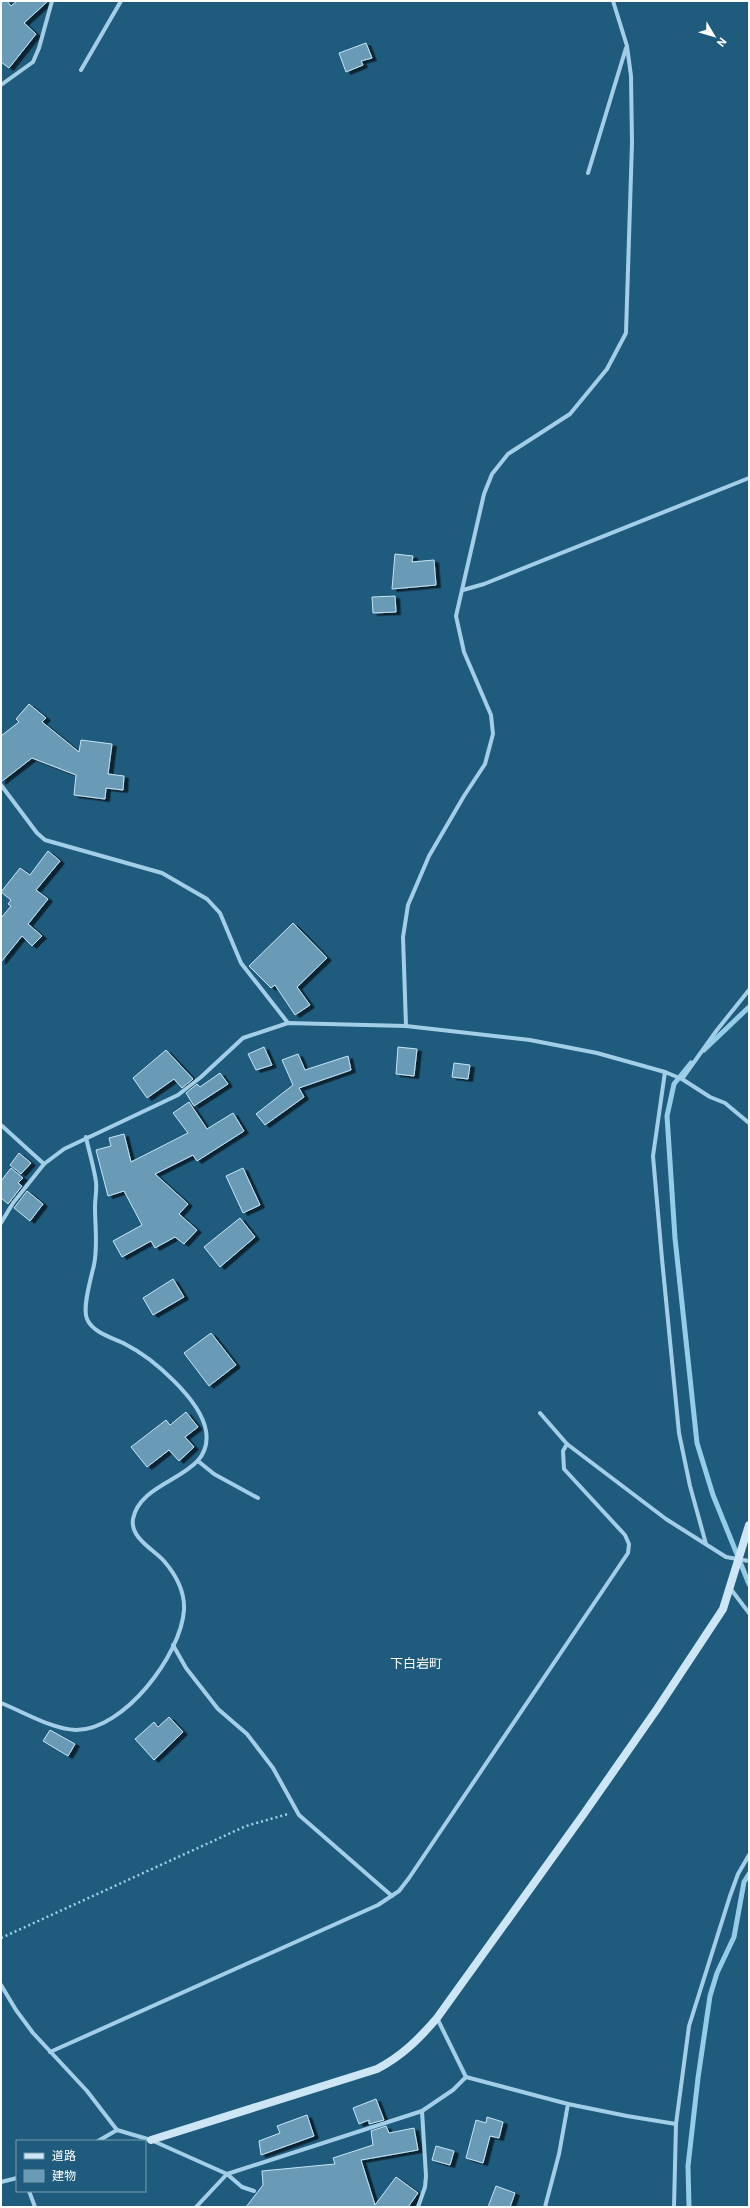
<svg xmlns="http://www.w3.org/2000/svg" width="750" height="2208" viewBox="0 0 750 2208" font-family="Roboto,'Noto Sans JP',sans-serif">
	<style>
		.lines { fill: none; stroke-linecap: round; stroke-linejoin: round }
		.stream { stroke: #95cce8; stroke-width: 5 }
		.building { fill: #699bb6; stroke: #c5e5f5; filter: url(#shadow) }
		.path { stroke: #a2cfe7; stroke-width: 2.5; stroke-dasharray: 2 3; stroke-linecap: butt }
		.street { stroke: #a2cfe7; stroke-width: 4 }
		.secondary { stroke: #cce6f6; stroke-width: 8 }
		.labels { text-anchor: middle; stroke-width: 3; stroke-linejoin: round; paint-order: stroke }
		.quarter-label { font-size: 13px; fill: #fff; stroke: #1f5b7c }
	</style>
	<defs>
		<filter id="shadow"><feDropShadow dx="4.5" dy="2.5" stdDeviation="0" flood-color="#0009"/></filter>
	</defs>
	<rect width="100%" height="100%" fill="#1f5b7c"/>
	<g class="lines">
		<!-- stream -->
		<g class="stream">
			<polyline points="704,1050 749,1007"/>
			<polyline points="691,1063 674,1084 667,1116 675,1238 697,1443 713,1495 749,1584"/>
			<polyline points="689,2207 688,2166 698,2078 710,1996 717,1973 734,1937 744,1882 749,1874"/>
		</g>
	</g>
	<!-- building -->
	<g class="building">
		<polygon points="1,1 7,1 11,6 17,1 48,1 24,23 36,34 9,68 1,62"/>
		<polygon points="366,43 372,58 361,61 363,65 346,72 339,53"/>
		<polygon points="395,554 413,556 412,562 434,560 436,585 392,589"/>
		<polygon points="395,596 396,612 373,613 372,597"/>
		<polygon points="29,704 46,718 42,722 79,752 81,740 112,744 108,774 124,776 123,790 106,788 105,799 74,795 76,775 32,758 1,782 1,736 19,722 16,719"/>
		<polygon points="48,851 60,861 36,890 48,899 28,924 42,936 32,946 22,936 1,962 1,918 11,906 8,904 11,900 1,892 20,868 30,875"/>
		<polygon points="293,923 327,958 297,987 310,1005 295,1015 275,985 271,988 249,966"/>
		<polygon points="264,1047 272,1065 256,1070 248,1054"/>
		<polygon points="398,1047 417,1049 414,1076 396,1074"/>
		<polygon points="166,1050 193,1079 182,1088 174,1079 147,1098 133,1078"/>
		<polygon points="298,1054 305,1070 348,1056 351,1070 299,1088 304,1097 265,1125 256,1114 293,1085 282,1060"/>
		<polygon points="454,1063 470,1065 468,1079 452,1077"/>
		<polygon points="220,1073 228,1084 194,1106 186,1093 197,1084 200,1087"/>
		<polygon points="189,1102 207,1129 233,1113 244,1131 197,1161 193,1155 155,1174 188,1204 179,1214 197,1230 184,1244 175,1237 155,1248 151,1241 122,1257 113,1241 142,1225 124,1191 108,1196 96,1150 111,1146 109,1138 124,1134 131,1162 188,1133 173,1113"/>
		<polygon points="19,1153 31,1163 21,1174 10,1165"/>
		<polygon points="11,1168 23,1178 18,1183 22,1186 8,1204 1,1198 1,1181"/>
		<polygon points="243,1168 260,1205 243,1213 226,1176"/>
		<polygon points="27,1191 43,1204 30,1221 14,1208"/>
		<polygon points="240,1218 255,1237 220,1267 204,1247"/>
		<polygon points="173,1279 184,1297 153,1315 143,1298"/>
		<polygon points="211,1333 236,1365 209,1386 184,1353"/>
		<polygon points="186,1412 198,1427 185,1437 194,1447 179,1461 169,1450 147,1467 131,1447 166,1420 170,1425"/>
		<polygon points="169,1717 183,1732 154,1760 135,1739 154,1722 158,1727"/>
		<polygon points="50,1730 75,1744 68,1756 43,1741"/>
		<polygon points="376,2099 384,2120 369,2124 369,2120 359,2124 353,2108"/>
		<polygon points="307,2115 314,2136 261,2155 259,2141 280,2133 277,2126"/>
		<polygon points="487,2117 503,2122 499,2138 490,2136 483,2163 466,2158 476,2120 486,2123"/>
		<polygon points="386,2126 389,2133 414,2128 418,2150 361,2160 375,2205 396,2177 418,2193 408,2207 246,2207 263,2185 262,2171 335,2164 333,2158 373,2145 371,2131"/>
		<polygon points="436,2146 454,2151 450,2165 432,2160"/>
		<polygon points="496,2186 515,2193 510,2207 488,2207"/>
	</g>
	<g class="lines">
		<!-- path -->
		<polyline class="path" points="1,1938 246,1826 288,1814"/>
		<!-- street -->
		<g class="street">
			<polyline points="81,70 121,1"/>
			<polyline points="1,85 33,62 39,48 52,1"/>
			<polyline points="588,173 626,48"/>
			<polyline points="463,590 484,584 749,478"/>
			<polyline points="1,785 37,833 45,840 162,873 207,899 220,913 241,963 288,1023"/>
			<polyline points="406,1026 403,937 408,905 429,856 464,796 485,764 493,734 491,715 464,652 456,616 484,494 492,474 508,454 570,414 607,369 626,333 632,143 631,76 627,46 613,1"/>
			<polyline points="665,1072 653,1156 662,1259 679,1433 690,1486 706,1544"/>
			<polyline points="682,1079 717,1030 749,990"/>
			<polyline points="1,1125 44,1164"/>
			<polyline points="1,1223 13,1203 44,1164 64,1149 178,1095 201,1077 243,1038 288,1023 406,1026 530,1040 597,1053 665,1072 682,1079 710,1097 725,1103 749,1123"/>
			<polyline points="540,1413 567,1444 666,1519 726,1557 749,1561"/>
			<polyline points="198,1461 214,1474 258,1498"/>
			<polyline points="730,1588 749,1613"/>
			<polyline points="173,1645 186,1668 218,1709 247,1734 273,1768 299,1815 392,1896"/>
			<path d="M1,1703C24,1712 51,1729 76,1730C124,1730 181,1655 184,1610C185,1592 176,1575 164,1561C153,1549 130,1538 133,1519C141,1477 214,1479 206,1431C201,1400 153,1358 125,1344C113,1338 93,1333 87,1319C82,1308 91,1278 94,1265C98,1246 95,1226 95,1207C95,1199 97,1190 96,1182C94,1167 89,1152 86,1137"/>
			<polyline points="1,1985 16,2010 33,2033 87,2091 117,2130 151,2140 227,2174 422,2111 453,2090 466,2077"/>
			<polyline points="437,2018 466,2077 568,2104 559,2154 545,2207"/>
			<polyline points="50,2052 378,1905 399,1891 409,1878 628,1553 629,1544 625,1535 564,1469 563,1451 567,1444"/>
			<polyline points="568,2104 627,2116 676,2124 689,2026 730,1896 738,1874 749,1855"/>
			<polyline points="98,2141 117,2130"/>
			<polyline points="1,2182 17,2178"/>
			<polyline points="29,2191 35,2207"/>
			<polyline points="196,2207 227,2174 242,2187 254,2191"/>
			<polyline points="418,2207 425,2187 426,2176 422,2111"/>
			<polyline points="674,2207 676,2124"/>
		</g>
		<!-- secondary -->
		<path class="secondary" d="M151,2140L377,2069C402,2056 419,2039 437,2018L583,1815L657,1709L723,1609L749,1525"/>
	</g>
	<g class="labels">
		<!-- quarter labels -->
		<g class="quarter-label">
			<text x="416" y="1668">下白岩町</text>
		</g>
	</g>
	<!-- border -->
	<rect width="750" height="2208" fill="none" stroke="#ffffff" stroke-width="4"/>
	<!-- legend -->
	<rect x="16" y="2140" width="130" height="52" fill="#1f5b7c" stroke="#799db0"/>
	<rect x="24" y="2153" width="20" height="6" fill="#cce6f6" stroke="#799db0"/>
	<text x="52" y="2160" font-size="12" fill="#ffffff">道路</text>
	<rect x="24" y="2170" width="20" height="12" fill="#699bb6" stroke="#799db0"/>
	<text x="52" y="2180" font-size="12" fill="#ffffff">建物</text>
	<!-- north arrow -->
	<g transform="translate(714 36) rotate(128)" stroke="#1f5b7c" stroke-width="3" paint-order="stroke">
	<path d="M0-3L7 15L0 10L-7 15Z" fill="#ffffff"/>
	<text y="-6" font-size="11" font-weight="bold" text-anchor="middle" fill="#ffffff">N</text>
	</g>
</svg>
